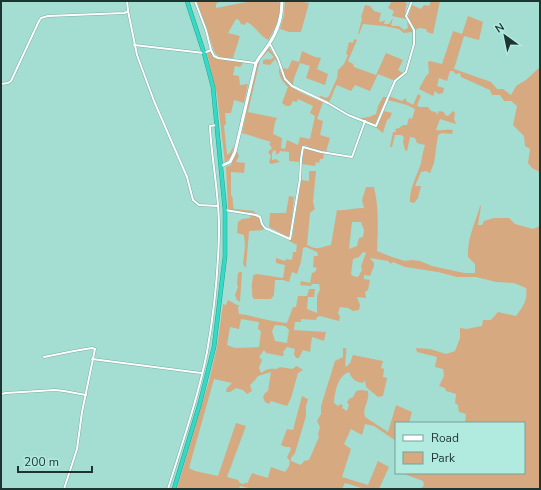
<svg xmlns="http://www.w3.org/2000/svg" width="541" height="490" viewBox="0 0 541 490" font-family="'Nunito Sans',sans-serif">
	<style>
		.green { fill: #d7a981; fill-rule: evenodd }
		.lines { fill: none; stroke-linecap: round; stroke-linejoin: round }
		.street-casing { stroke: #76aea4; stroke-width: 3 }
		.secondary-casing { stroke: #76aea4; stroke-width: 4 }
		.highway-casing { stroke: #2da090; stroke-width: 4.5 }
		.street { stroke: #fff; stroke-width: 2 }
		.secondary { stroke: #fff; stroke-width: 3 }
		.highway { stroke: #35dac4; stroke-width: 3.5 }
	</style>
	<rect width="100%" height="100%" fill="#a4ddd2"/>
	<!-- green -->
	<g class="green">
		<path d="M197,1H220L216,4V8L252,1H281C281,16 276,28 268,40C259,35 256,27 247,22L244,25L241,24L239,20L236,19L228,33L240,36L233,58C225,58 218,59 214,51Z"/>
		<polygon points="285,1 297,1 309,3 301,32 289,32 280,29 284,15"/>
		<polygon points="392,1 403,1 407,4 405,11 406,13 406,19 392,16 394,11 388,8"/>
		<polygon points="431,1 440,1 433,34 427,32 426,29 419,28 415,30 408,17 412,5 421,9 424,5 429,6"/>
		<polygon points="365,5 370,6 374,11 381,13 379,21 381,22 385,20 384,24 389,24 393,18 391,25 392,26 399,26 404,30 408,28 407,22 412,28 412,32 404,33 399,29 384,26 363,24 359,34 358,34 362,19 361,17"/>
		<polygon points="468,16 483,22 479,40 464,36 454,69 491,82 497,89 503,89 511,95 516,86 526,80 540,67 540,172 532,168 528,163 530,149 525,146 524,136 513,125 517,106 511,101 504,101 500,95 492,95 490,90 461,77 460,73 456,74 453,71 450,71 447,81 439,78 437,86 444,88 443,93 438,94 435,91 433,96 419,89 426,76 429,73 428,62 430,61 442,64 453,31 462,34"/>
		<path d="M354,39L357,40L348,61L353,64L354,67L376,75L386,53L403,60L398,70L403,73L393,80L378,74L370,91L355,85L351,91L337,85C333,90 333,96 329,102L319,97L321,96L326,98L329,96L337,78L338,70L344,64L348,55L346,54L349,42L353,43Z"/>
		<path d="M269,48L277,59L279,65L275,59L270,65L263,64V60L268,59L270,60L274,57L268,51L260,60L248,112L277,118L275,122L273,134L282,138L281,148L285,149L287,140L298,145L300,137L310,139L315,116L310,113L313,106L298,99L297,102L293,101L290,106H286L282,103L288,87C283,82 278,76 279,68C286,89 304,94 323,102L317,119L323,121L320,135L330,138L326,152L312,149L305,145L303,146L299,162L289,161V152L280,151L279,153L276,155V151L274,150L272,153V160L276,159L280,162L271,164L269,162L271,156L268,152L272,148L269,144L271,142L242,133L257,63L267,49Z"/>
		<polygon points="302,51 315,57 321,58 317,69 328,74 325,85 306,78 310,66 300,63 294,78 293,85 286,79 282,68 288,69 292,60 299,62"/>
		<path d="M211,52C216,61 222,59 231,61C236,61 239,63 244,62L240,67L235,66L233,75L239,76L240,85L248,84L244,103L234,100L231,113H225L226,124L224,126L227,155L230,153L234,145L231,157L225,163L217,95L207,53Z"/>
		<path d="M418,94L421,96L417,105L419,107H428L431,111L436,112L437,115L439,111L444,112L445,115L448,116L453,111L455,113L454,119L456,124L440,119L436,130C442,131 446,129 453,130L452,134L442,133L438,135L434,163L430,173L426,171L421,172L415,186H421L418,198L414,203L410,202C409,189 417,176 421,163C422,157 423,151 425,145L417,143L415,138L410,137L407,151L405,150L403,142L404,137L401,135H395L392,147H390L393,132H396L395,129L399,128L403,125H407L409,118L412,119L415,109L407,105L388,100L389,96L402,101L406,98V101L413,105Z"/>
		<polygon points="383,97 387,97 375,124 361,118 369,117 376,114 378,106"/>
		<polygon points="384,111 392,113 390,118 387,120 383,133 374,126 378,125"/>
		<polygon points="304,148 324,154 323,159 320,159 319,163 316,162 315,166 302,164"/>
		<path d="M237,151L239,156L236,162L245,163L244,173L231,172V195C234,198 232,204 234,209L254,211L255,213L228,210L226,167L231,165Z"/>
		<path d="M309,171H316L313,202L315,209L310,213L307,245C319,251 320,247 331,245L337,210C346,211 354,208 364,208L362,200L366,187H374C379,208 378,229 377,251L392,257L405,261L411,260L420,261L432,266L464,273H475V264L468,257C467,238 475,224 480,206H481L478,225H482L484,221L494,218H509L515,224L533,229L540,226V489H421L424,485L423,481L404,474L405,473H524V423H465L466,414L459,412L458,405L455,403L456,394L446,391L445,388L439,386L444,376L443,369L435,367L437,357L417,352L416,348L430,349L446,354L455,351L460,338V328L466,329L482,326L483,320H491L498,312L516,316C523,307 528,300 526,288L514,283L496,282L476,277H457L438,272L405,267L393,262L391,264L388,261L370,258L374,263V266L370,276L364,275V279L370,280L368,290L365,292L366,298L357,297L360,305L359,310L353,311L348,308L340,307L338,313L340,317L339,321L320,316L317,317L316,320L301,319V322H295L294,330L326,332L324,341L312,337L310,352L303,350L299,358H296L294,354L295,349L287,347L283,352L284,355L282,356L266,353L264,350L259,357L262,360L259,368L261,373C266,369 270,368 277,369L280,367L292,369L297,366L303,370L298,373L291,398L287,406L271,401L269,404L265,402L263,397L265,393L268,391L271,372L258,376L255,380L250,385L252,391L247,394L243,390L236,388L230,392H226L227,388L232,383L214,379L189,468L195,471L218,476L236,423L246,426L227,477L238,480L240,483L244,484L246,482L247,484L252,473L268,478L271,467L285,472L289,466L290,461L287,457L291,449L290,447H286L281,445L287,429L293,430L302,396L308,399L306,406V416L295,453L291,458V461L301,465L304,461L309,460L319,437L318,434L320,427L317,421L321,414V406L335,361L343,357V348H346C347,354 344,362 346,367L350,363L353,355L383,361L381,368L384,369L383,377L387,378L383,396L378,397L366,387L365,380L363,383C355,382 352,379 349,372C337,376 335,393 334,403L338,406L341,404L343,406L342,408L347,411L349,405L347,402L349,399L353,397L356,391L361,390L368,391C370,401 362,408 365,417L388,432L396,405L412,412L409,423H396V441L374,426L365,424L362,435L351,429L344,444L351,449L342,477L368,485L378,461L389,467L379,489H365L345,483L342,489H253L240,486L239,489H177L209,381L217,347L223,304L226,305L228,300L237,305H239L238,308L239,314C256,316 270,322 287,323L293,307H296L298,296H307L309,289H315L314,297H308L307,309L317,313V296L320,289L319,284H312L311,286L300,285L301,281L310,283L312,273L315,272L317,268L313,267L314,256H318L317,252L306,247L303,248L301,262L297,274L292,272L289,282L283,280H275L274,295L271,299H254L252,296C253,292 251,288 252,284C252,281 253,279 253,275L257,274L283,278L285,265L276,263V258L285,261L286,259L292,260L293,252H296L297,245L289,241L292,238L301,180L309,181ZM352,222H361L364,230L363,237L359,238L357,246L349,249ZM363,252L366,253L361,266L362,270L358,277L353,276L351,274L353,259L359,257ZM241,319L259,322L258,329L261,331L259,347L235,348L227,345L230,327L239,329ZM275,325L285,326L289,330L287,343L275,341L272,331Z"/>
		<polygon points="289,196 294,197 290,237 288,237 269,227 270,213 286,213"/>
		<polygon points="251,215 259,217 261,225 264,228 263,230 249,231 246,268 243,264 245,246 244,235 237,233 238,222 242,219 250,218"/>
		<polygon points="240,272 242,272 240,302 237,300 235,295 238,287 237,284 238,273"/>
	</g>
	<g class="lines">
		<defs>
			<g id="street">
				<polyline points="195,1 206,30 211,50 214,56 218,58 255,63"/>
				<polyline points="128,11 137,55 154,101 187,177 193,200 199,205 218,206"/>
				<polyline points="270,44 278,59 285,79 292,86 328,103 348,115 376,126 395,81 406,72 414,44 414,30 406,16 412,1"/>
				<polyline points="134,45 204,53 211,50"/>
				<polyline points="1,84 8,83 11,81 39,21 41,18 48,16 124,13 127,12 128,10 127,1"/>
				<polyline points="225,210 256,215 260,217 262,224 265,228 290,239 300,179 301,159 303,147 321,152 352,157 365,121"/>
				<polyline points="44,357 74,351 92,348 95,349 82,412 77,449 64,489"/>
				<polyline points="92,359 201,373"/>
				<polyline points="1,394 6,393 55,390 64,391 86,395"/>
				<path d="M168,489C182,444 198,398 207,352C214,313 218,273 219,234C220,198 212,164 210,128V126L217,125"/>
			</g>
			<path id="secondary" d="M221,166L230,162L235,152L256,63C260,55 265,51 269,44C278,31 282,16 282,1"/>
			<polyline id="highway" points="174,489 200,403 214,347 225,256 225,210 213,87 204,53 187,1"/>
		</defs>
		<!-- street casing -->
		<use href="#street" class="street-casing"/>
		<!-- secondary casing -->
		<use href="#secondary" class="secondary-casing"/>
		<!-- highway casing -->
		<use href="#highway" class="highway-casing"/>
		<!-- street -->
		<use href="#street" class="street"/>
		<!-- secondary -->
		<use href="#secondary" class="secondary"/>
		<!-- highway -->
		<use href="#highway" class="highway"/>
	</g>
	<!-- border -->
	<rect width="541" height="490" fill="none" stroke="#1d3430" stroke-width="4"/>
	<!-- legend -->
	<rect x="395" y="422" width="130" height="52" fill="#b1eadf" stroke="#76a199"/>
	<rect x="403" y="435" width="20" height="6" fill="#ffffff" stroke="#76a199"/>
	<text x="431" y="442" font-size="12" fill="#1d3430">Road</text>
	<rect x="403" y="452" width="20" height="12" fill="#d7a981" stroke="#76a199"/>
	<text x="431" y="462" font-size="12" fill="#1d3430">Park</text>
	<!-- north arrow -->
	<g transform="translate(505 36) rotate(327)" stroke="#b1eadf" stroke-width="3" paint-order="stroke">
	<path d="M0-3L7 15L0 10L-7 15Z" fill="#1d3430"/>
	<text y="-6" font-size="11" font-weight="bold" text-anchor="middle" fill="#1d3430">N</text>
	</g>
	<!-- scale -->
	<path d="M18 466v6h74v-6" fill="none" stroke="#1d3430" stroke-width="2"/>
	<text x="24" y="466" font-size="12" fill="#1d3430" stroke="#b1eadf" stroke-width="3" paint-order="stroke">200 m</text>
</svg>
